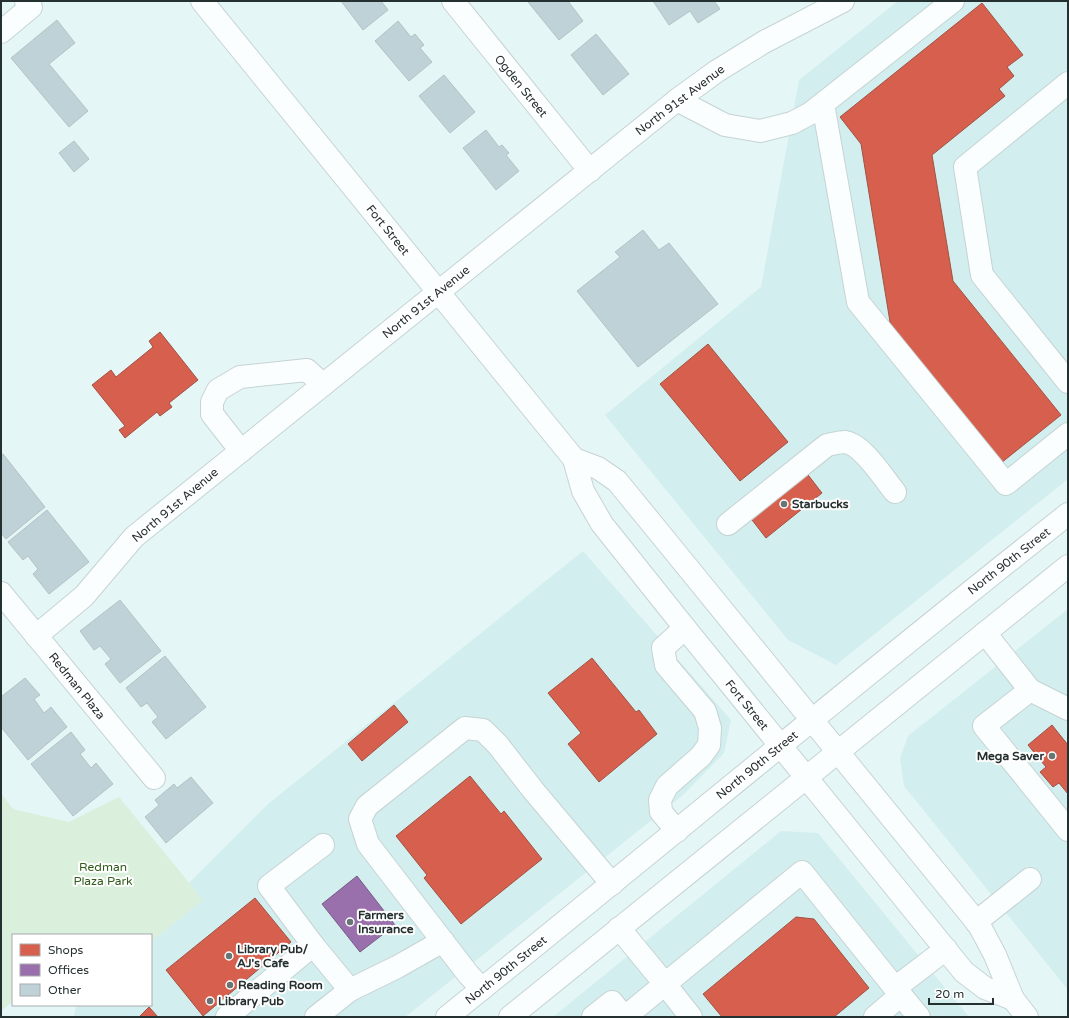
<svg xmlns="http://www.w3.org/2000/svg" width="1069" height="1018" viewBox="0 0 1069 1018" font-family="'Varela Round',sans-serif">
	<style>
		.built { fill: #d2eeef }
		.green { fill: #dbefdd }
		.shops { fill: #d6604d; stroke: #a15244 }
		.offices { fill: #9970ab; stroke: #765d86 }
		.building { fill: #bed2d8; stroke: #b6c2c4 }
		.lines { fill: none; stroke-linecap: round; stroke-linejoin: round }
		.minor-casing { stroke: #c6d3d3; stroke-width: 24 }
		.major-casing { stroke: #c6d3d3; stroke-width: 24 }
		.minor { stroke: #fbfefe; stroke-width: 22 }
		.major { stroke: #fbfefe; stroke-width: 22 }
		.poi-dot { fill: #687575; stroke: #fff; stroke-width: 1.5 }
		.labels { text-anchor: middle; stroke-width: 4; stroke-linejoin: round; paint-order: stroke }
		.street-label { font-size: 12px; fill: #253030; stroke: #fff }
		.poi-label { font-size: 12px; font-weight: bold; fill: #253030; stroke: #fff; text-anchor: start }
		.park-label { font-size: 12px; fill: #315c1a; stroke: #fff }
	</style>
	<rect width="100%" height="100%" fill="#e5f6f6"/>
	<!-- built -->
	<g class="built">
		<polygon points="898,1 1068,1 1068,479 836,665 788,640 605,415 761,287 799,80"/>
		<polygon points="583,551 731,720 724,753 683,795 405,1017 74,1017 76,1005 151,1005 151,935 137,935 268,804"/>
		<polygon points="1068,609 1068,990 904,786 900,758 908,736"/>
		<polygon points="781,831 818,833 969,1017 553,1017"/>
	</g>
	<!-- green -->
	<polygon class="green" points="1,793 13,809 69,822 119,797 203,900 151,942 151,935 13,935 13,1001 1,1011"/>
	<!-- shops -->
	<g class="shops">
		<polygon points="982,3 1023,55 1007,67 1014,76 999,89 1005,96 932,155 953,281 1061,415 1001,463 891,328 861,144 840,117"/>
		<polygon points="160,332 198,380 169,403 172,407 160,416 157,412 125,438 119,430 125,426 92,385 111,370 116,377 153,347 149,341"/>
		<polygon points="708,344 788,442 740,481 660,384"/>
		<polygon points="805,471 822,493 766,538 749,516"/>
		<polygon points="592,658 636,712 639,710 657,734 599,782 568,744 581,733 548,693"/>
		<polygon points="394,705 408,722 362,761 348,744"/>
		<polygon points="1052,725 1068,745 1068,794 1059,783 1053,787 1040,772 1046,767 1028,745"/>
		<polygon points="470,776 501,814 504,811 542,859 461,924 424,878 427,875 396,836"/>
		<polygon points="255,898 291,942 203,1016 166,970"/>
		<polygon points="796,917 814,919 869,988 834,1017 722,1017 703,994"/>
		<polygon points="149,1007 158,1017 141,1017 140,1016"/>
	</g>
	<!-- offices -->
	<polygon class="offices" points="357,876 395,925 360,952 322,904"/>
	<!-- building -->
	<g class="building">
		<polygon points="341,1 381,1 388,10 363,30"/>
		<polygon points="530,1 568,1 583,21 559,40 528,2"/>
		<polygon points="653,1 714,1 720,9 698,23 690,11 669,25"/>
		<polygon points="57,20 75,43 49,64 88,111 69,127 11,58"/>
		<polygon points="398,21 411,37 415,34 424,45 420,48 432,62 409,81 375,41"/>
		<polygon points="596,34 629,74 603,95 571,55"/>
		<polygon points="444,75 475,112 450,133 419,96"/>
		<polygon points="486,130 499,147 502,145 509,153 506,155 519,171 496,190 463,148"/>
		<polygon points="74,141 89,159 74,172 59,153"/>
		<polygon points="643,230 659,250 669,243 718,304 638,367 577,291 620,257 615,252"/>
		<polygon points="3,454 45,507 6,539 1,533 1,455"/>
		<polygon points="47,510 89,562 49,594 33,574 38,569 28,556 23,560 8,542"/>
		<polygon points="120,600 161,651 120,683 105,664 111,659 100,646 94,650 80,631"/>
		<polygon points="165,656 206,707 166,739 152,722 158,717 147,703 141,707 126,688"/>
		<polygon points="25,678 40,695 34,699 44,713 51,707 67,727 28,760 1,727 1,697"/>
		<polygon points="71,732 85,750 80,754 91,768 96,763 113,784 73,816 31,764"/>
		<polygon points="191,777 213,803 166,843 145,817 159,805 155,800 174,784 177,788"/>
	</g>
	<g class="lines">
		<defs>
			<g id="minor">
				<polyline points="453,1 590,171"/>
				<polyline points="1,32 31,7 26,1"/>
				<polyline points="1068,83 965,167 982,275 1068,382"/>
				<polyline points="677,100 725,125 760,131 792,123 811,113 953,1"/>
				<polyline points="823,104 858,302 1006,484 1068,434"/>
				<polyline points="241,451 212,414 212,402 218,390 240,377 307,370 323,385"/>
				<path d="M728,524L827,445C833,444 839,442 845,442C863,444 884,479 895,492"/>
				<polyline points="1,593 154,778"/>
				<polyline points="985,633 1030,690 1068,709"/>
				<polyline points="36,636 84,596 134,537 677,100 717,71 764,42 843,1"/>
				<polyline points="1030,690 984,726 1068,830"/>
				<polyline points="677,831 661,812 660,800 667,786 701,756 709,745 710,728 705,711 666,665 663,648 685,628"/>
				<polyline points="976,922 1030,879"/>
				<polyline points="619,928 665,984 625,1017"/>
				<polyline points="313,945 269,886 323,845"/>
				<polyline points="482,989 468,974 368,844 360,819 367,806 465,728 483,730 498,745 533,790 612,884"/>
				<polyline points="350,990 397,967 443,941"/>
				<polyline points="227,1017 313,945 350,990 316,1017"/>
				<polyline points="593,1017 612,1002 624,1017"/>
				<polyline points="691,1017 665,984 802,872 895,988"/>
				<polyline points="875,1017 901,995"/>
				<polyline points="919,1017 895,988 946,949"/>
			</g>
			<g id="major">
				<polyline points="202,1 574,459 583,491 602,524 685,628 964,972 985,988 1013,999"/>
				<polyline points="574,459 598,468 617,481 662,536 979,925 995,955 1013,999 1027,1017"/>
				<path d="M447,1017C655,850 859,679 1068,514"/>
				<polyline points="510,1017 1068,566"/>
			</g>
		</defs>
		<!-- minor casing -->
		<use href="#minor" class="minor-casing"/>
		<!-- major casing -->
		<use href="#major" class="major-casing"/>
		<!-- minor -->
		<use href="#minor" class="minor"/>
		<!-- major -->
		<use href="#major" class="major"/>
	</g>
	<!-- markers -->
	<g class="poi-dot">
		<circle cx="784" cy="504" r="4"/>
		<circle cx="1052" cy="756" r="4"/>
		<circle cx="350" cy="922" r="4"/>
		<circle cx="229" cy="956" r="4"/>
		<circle cx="230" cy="985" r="4"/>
		<circle cx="210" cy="1001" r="4"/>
	</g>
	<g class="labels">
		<!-- street labels -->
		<g class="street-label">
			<text transform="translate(521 86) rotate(51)" y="4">Ogden Street</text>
			<text transform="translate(680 100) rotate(-37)" y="4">North 91st Avenue</text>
			<text transform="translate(388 230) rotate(51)" y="4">Fort Street</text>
			<text transform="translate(426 302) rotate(-39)" y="4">North 91st Avenue</text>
			<text transform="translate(175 505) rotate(-40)" y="4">North 91st Avenue</text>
			<text transform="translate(1009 561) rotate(-38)" y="4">North 90th Street</text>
			<text transform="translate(77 686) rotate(51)" y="4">Redman Plaza</text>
			<text transform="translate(747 705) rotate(51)" y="4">Fort Street</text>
			<text transform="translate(757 765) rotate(-39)" y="4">North 90th Street</text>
			<text transform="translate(506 970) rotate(-39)" y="4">North 90th Street</text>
		</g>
		<!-- poi labels -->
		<g class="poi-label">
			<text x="792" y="508">Starbucks</text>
			<text x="1044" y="760" text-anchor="end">Mega Saver</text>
			<text x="358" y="919">Farmers<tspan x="358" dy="14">Insurance</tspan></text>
			<text x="237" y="953">Library Pub/<tspan x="237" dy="14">AJ's Cafe</tspan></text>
			<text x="238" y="989">Reading Room</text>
			<text x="218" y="1005">Library Pub</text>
		</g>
		<!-- park labels -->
		<g class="park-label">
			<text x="103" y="871">Redman<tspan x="103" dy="14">Plaza Park</tspan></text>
		</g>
	</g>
	<!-- border -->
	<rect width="1069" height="1018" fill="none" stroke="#253030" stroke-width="4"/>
	<!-- legend -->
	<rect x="12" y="934" width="140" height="72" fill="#ffffff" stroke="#a8acac"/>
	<rect x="20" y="944" width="20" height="12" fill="#d6604d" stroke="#a8acac"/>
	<text x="48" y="954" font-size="12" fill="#253030">Shops</text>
	<rect x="20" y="964" width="20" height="12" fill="#9970ab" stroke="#a8acac"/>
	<text x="48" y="974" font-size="12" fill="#253030">Offices</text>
	<rect x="20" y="984" width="20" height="12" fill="#bed2d8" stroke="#a8acac"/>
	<text x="48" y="994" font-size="12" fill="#253030">Other</text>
	<!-- scale -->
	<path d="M929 998v6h64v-6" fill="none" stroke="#253030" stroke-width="2"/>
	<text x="935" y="998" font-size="12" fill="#253030" stroke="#ffffff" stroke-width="3" paint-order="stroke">20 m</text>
</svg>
